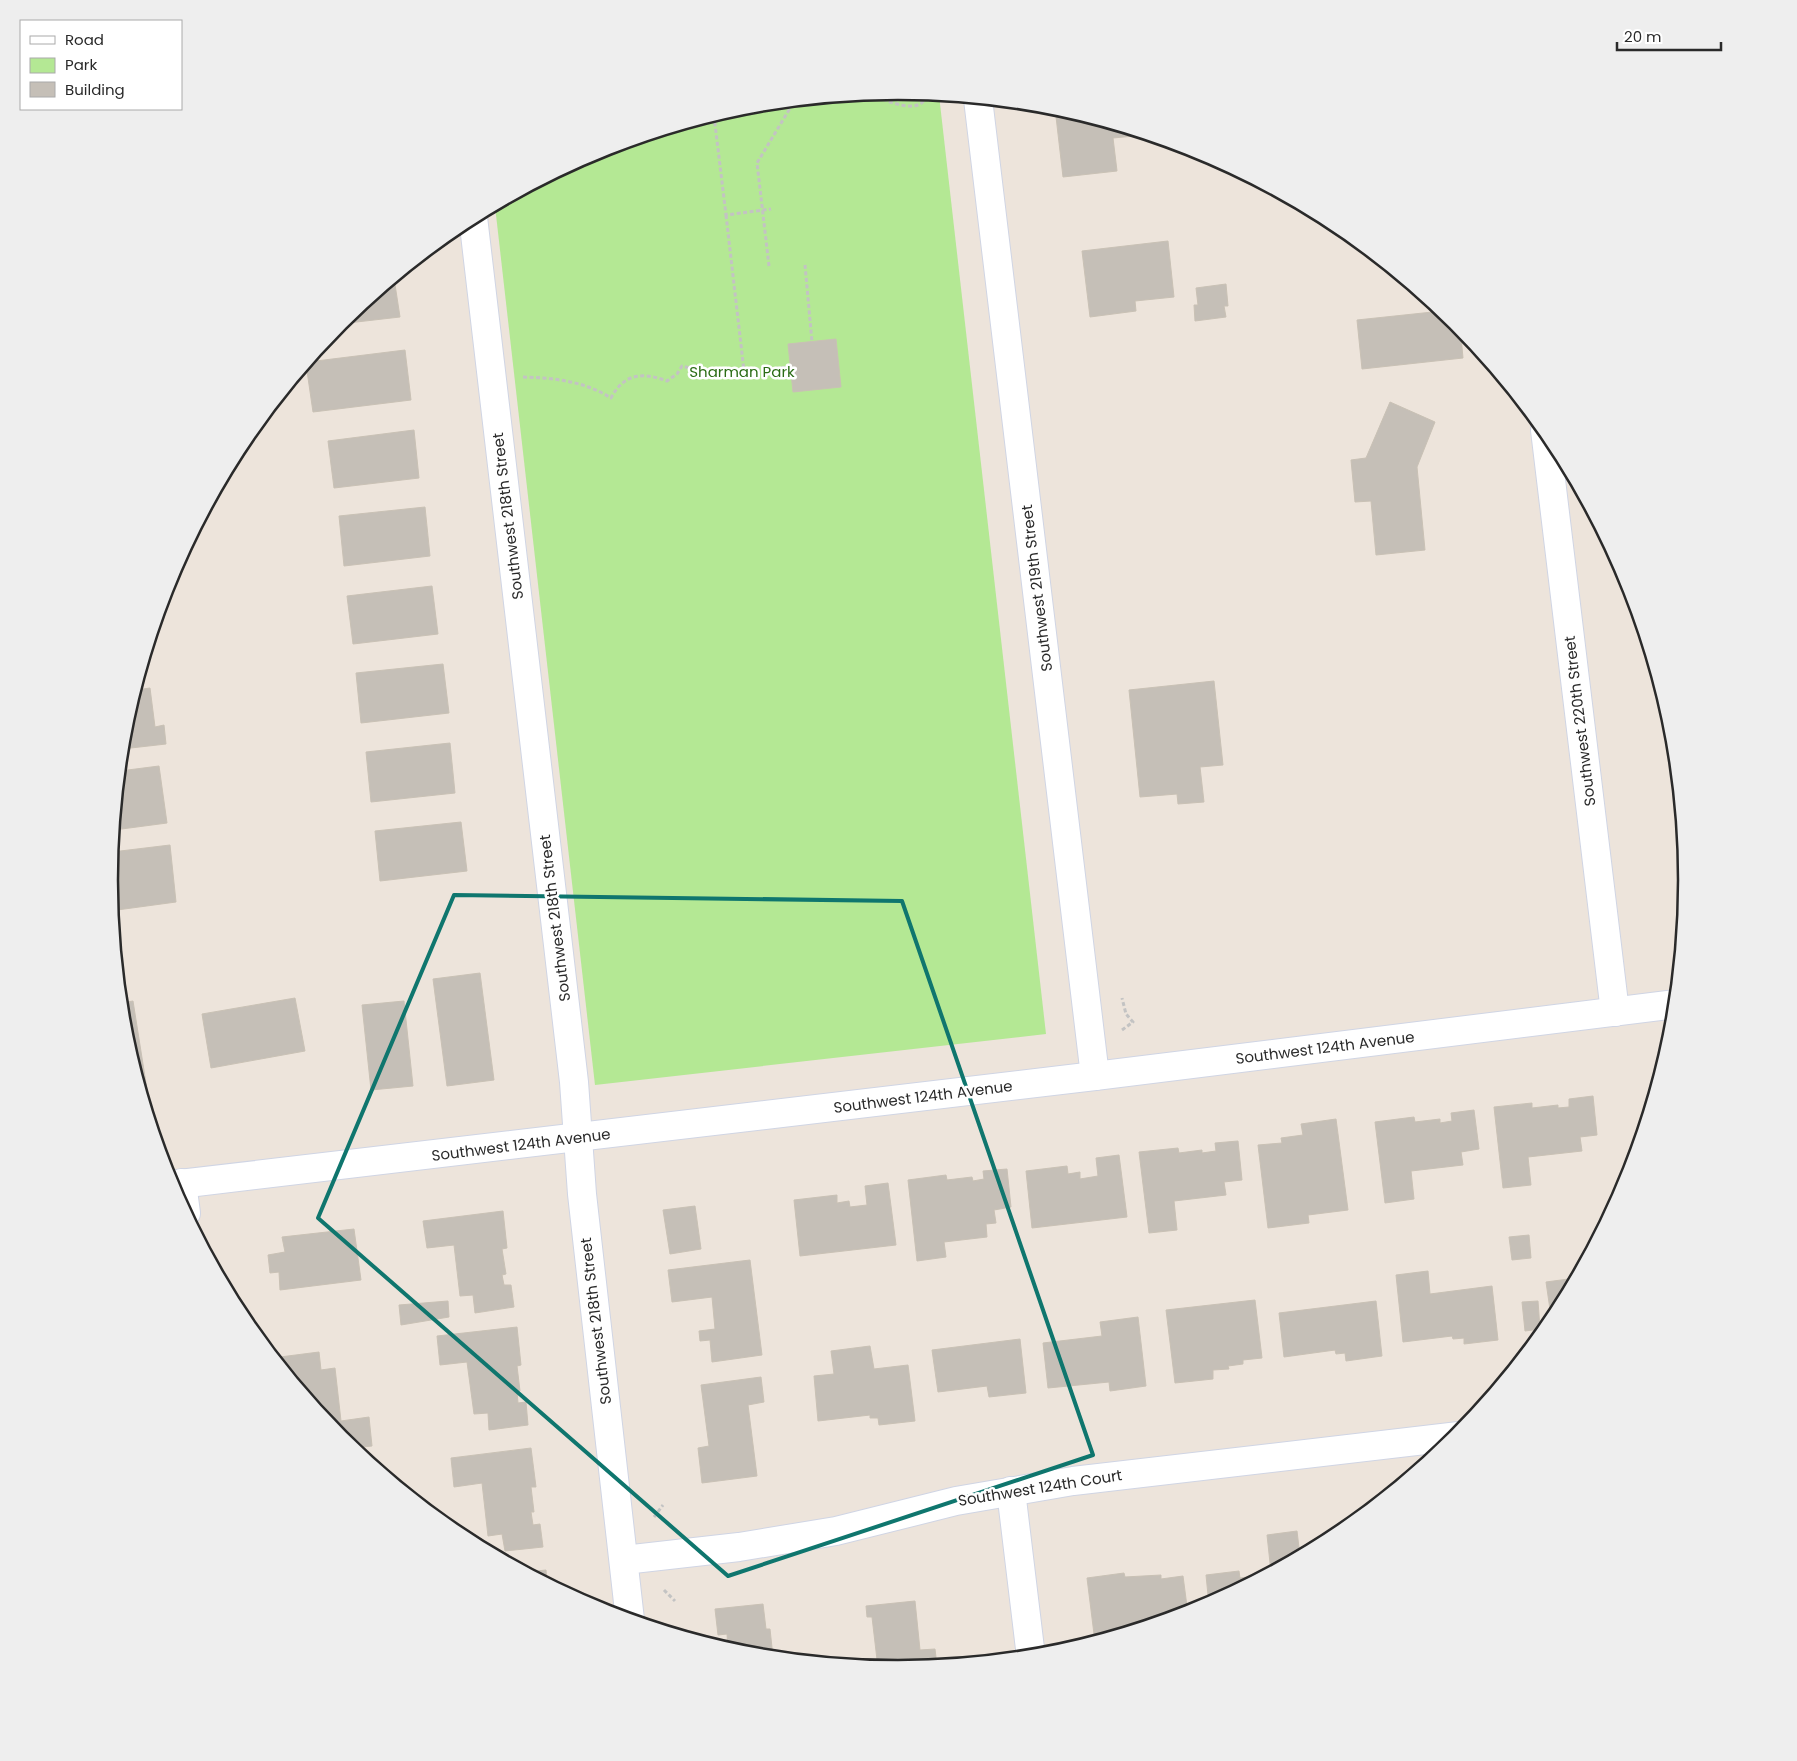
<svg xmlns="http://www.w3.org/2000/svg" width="1797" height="1761" viewBox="0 0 1797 1761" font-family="Poppins,sans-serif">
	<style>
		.green { fill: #b4e894 }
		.building { fill: #c5bfb7; stroke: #c9c1b5 }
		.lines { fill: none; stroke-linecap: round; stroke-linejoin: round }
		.minor-casing { stroke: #d0d5e4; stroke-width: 30 }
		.path { stroke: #c3c3c3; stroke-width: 3; stroke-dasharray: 4 2.5; stroke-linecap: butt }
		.minor { stroke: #fff; stroke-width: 28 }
		.marked { fill: none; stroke: #0f766e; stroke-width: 4; stroke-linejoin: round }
		.labels { text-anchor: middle; stroke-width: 5; stroke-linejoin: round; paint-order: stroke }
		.park-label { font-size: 15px; fill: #2b6c15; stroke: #fff }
		.street-label { font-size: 15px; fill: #2a2a2a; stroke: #fff }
		.rim { fill: none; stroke: #2a2a2a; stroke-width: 2.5 }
	</style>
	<rect width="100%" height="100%" fill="#ede4db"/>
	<!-- green -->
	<polygon class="green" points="899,91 939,95 1046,1034 595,1085 495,206 597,151 745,106"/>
	<!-- building -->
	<g class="building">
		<polygon points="1055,108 1133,131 1134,136 1113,138 1117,171 1063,177"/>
		<polygon points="1168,241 1174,297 1135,301 1136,311 1090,317 1082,251"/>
		<polygon points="394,278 400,317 339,324 341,322"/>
		<polygon points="1226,284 1228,306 1224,306 1226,317 1195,321 1194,305 1198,305 1196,288"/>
		<polygon points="1442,311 1460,326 1463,358 1362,369 1357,320"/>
		<polygon points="836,339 841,387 793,392 788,344"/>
		<polygon points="405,350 411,400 313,412 306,364 308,362"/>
		<polygon points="1390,402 1435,422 1417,467 1425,550 1376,555 1371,501 1355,502 1351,460 1366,458"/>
		<polygon points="414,430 419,478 334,488 328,441"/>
		<polygon points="425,507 430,556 344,566 339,516"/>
		<polygon points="432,586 438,634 353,644 347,596"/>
		<polygon points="443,664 449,713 361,723 356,673"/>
		<polygon points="1214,681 1223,765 1200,767 1204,802 1178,804 1177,794 1140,797 1129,690"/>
		<polygon points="150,688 155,727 164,725 166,744 122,749 124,726 136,690"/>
		<polygon points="1666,717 1670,717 1673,727 1677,767 1673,739 1669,740"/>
		<polygon points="450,743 455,793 371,802 366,752"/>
		<polygon points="159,766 167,823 114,830 120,771"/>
		<polygon points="461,822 467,871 380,881 375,831"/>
		<polygon points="170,845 176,902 117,910 115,898 111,899 109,880 112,852"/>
		<polygon points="1682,848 1684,848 1687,872 1684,872"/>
		<polygon points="480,973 494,1080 447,1086 433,979"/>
		<polygon points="295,998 305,1051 211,1068 202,1014"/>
		<polygon points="133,1001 149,1102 145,1103 124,1034 121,1003"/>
		<polygon points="404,1001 413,1086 371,1090 362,1005"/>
		<polygon points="1593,1096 1597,1135 1580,1137 1582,1151 1528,1157 1531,1185 1503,1188 1494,1107 1532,1103 1532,1108 1558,1105 1558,1108 1569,1107 1569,1099"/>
		<polygon points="1474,1110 1479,1149 1461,1152 1463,1165 1411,1171 1414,1199 1385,1203 1375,1122 1414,1117 1415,1122 1440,1119 1440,1123 1452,1121 1451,1113"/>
		<polygon points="1336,1119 1348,1210 1308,1215 1309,1223 1268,1228 1258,1145 1282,1143 1281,1138 1303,1135 1301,1124"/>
		<polygon points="1238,1141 1242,1180 1224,1182 1226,1195 1174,1201 1177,1230 1149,1233 1139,1152 1178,1148 1179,1153 1202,1150 1202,1153 1216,1151 1215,1143"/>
		<polygon points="1119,1155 1127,1217 1032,1228 1026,1171 1067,1166 1068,1174 1080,1172 1080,1179 1098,1176 1096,1158"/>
		<polygon points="1007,1169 1011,1207 994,1210 996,1223 986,1224 987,1237 944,1242 946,1257 917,1261 908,1180 946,1175 947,1180 972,1177 973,1181 984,1179 983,1171"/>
		<polygon points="888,1183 896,1245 800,1256 794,1200 837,1195 837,1203 849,1201 850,1207 867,1205 865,1186"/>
		<polygon points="695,1206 701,1249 670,1254 663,1210"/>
		<polygon points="503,1211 507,1248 502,1249 506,1274 502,1275 504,1285 511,1285 514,1307 475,1313 473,1295 460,1296 454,1245 427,1248 423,1221"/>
		<polygon points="354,1229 361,1280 280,1290 279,1272 270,1273 268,1255 285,1252 282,1237"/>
		<polygon points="1529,1235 1531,1258 1512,1260 1509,1237"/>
		<polygon points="750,1260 762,1355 712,1362 710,1340 700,1341 699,1331 715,1329 712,1297 672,1302 668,1270"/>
		<polygon points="1428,1271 1430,1294 1492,1286 1498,1340 1464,1344 1464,1338 1453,1339 1452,1336 1403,1342 1396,1275"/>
		<polygon points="1576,1278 1555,1319 1552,1323 1546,1282"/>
		<polygon points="1255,1300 1262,1358 1243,1360 1243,1364 1228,1366 1229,1369 1213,1370 1213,1379 1175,1383 1166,1310"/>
		<polygon points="448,1301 449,1317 401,1325 399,1305"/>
		<polygon points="1376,1301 1382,1356 1346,1361 1345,1353 1336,1354 1335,1350 1284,1357 1279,1313"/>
		<polygon points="1538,1301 1540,1329 1525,1331 1522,1302"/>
		<polygon points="1138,1317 1146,1386 1110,1391 1109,1382 1048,1388 1043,1343 1102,1336 1100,1322"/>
		<polygon points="517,1327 521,1365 517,1366 520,1391 517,1391 518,1403 526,1402 528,1425 489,1430 488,1413 474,1414 467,1362 440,1365 437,1336"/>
		<polygon points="1020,1339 1026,1393 989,1397 987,1386 938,1392 932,1350"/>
		<polygon points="870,1346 874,1369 908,1365 915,1421 879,1425 878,1418 870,1418 870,1415 818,1421 814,1376 834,1374 831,1351"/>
		<polygon points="319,1352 321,1370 335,1368 341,1421 369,1417 372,1446 353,1448 340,1438 281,1366 280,1357"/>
		<polygon points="761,1377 764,1402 748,1405 757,1476 702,1483 698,1448 709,1446 701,1385"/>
		<polygon points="531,1448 536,1487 531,1487 534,1512 531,1512 533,1525 540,1524 543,1547 505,1551 502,1534 488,1536 482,1483 454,1487 451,1458"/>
		<polygon points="1297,1531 1300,1556 1271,1572 1267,1535"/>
		<polygon points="546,1570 547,1583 527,1572"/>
		<polygon points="1239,1571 1240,1578 1265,1575 1209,1605 1206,1575"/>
		<polygon points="1124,1573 1125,1577 1161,1575 1161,1579 1183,1576 1188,1614 1095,1642 1087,1578"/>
		<polygon points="915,1601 920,1650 935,1649 937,1666 898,1670 878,1668 872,1617 867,1617 866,1606"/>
		<polygon points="763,1604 766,1629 770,1629 773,1657 744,1655 728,1650 727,1634 718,1635 715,1609"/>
	</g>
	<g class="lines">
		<defs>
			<g id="minor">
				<polyline points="978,99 1095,1076"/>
				<polyline points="473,217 574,1082 582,1194 630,1620"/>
				<polyline points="1545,430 1615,1012"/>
				<polyline points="182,1183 186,1213"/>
				<polyline points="171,1185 1095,1076 1676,1004"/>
				<polyline points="1011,1491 1031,1657"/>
				<polyline points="624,1560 739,1547 836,1531 956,1501 1073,1481 1459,1436"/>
			</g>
		</defs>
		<!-- minor casing -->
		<use href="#minor" class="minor-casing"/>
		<!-- path -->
		<g class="path">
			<path d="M871,94C885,100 921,118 927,94"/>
			<polyline points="714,116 726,215 771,209"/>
			<polyline points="726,215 744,371"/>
			<polyline points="805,265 812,342"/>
			<polyline points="769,266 757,163 792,105 791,102"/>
			<path d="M523,377C554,378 584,381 611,398C624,373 643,372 667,381L677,374L682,366L706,372L724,373L791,367"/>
			<polyline points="1122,1030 1133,1022 1126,1014 1122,998"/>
			<polyline points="654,1517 663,1505"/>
			<polyline points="664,1590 675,1601"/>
		</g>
		<!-- minor -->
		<use href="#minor" class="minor"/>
	</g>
	<!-- marked area -->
	<path class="marked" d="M454,895L902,901L1093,1455L728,1576L318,1218Z"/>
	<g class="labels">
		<!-- park labels -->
		<g class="park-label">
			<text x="742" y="377">Sharman Park</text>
		</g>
		<!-- street labels -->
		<g class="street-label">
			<text transform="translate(508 516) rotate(-97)" y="5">Southwest 218th Street</text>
			<text transform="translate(1037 588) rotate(-97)" y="5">Southwest 219th Street</text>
			<text transform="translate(1580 721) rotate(-97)" y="5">Southwest 220th Street</text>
			<text transform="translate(555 918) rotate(-97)" y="5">Southwest 218th Street</text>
			<text transform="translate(1325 1048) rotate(-7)" y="5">Southwest 124th Avenue</text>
			<text transform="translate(923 1097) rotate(-7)" y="5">Southwest 124th Avenue</text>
			<text transform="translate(521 1145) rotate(-7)" y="5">Southwest 124th Avenue</text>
			<text transform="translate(596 1321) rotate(-97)" y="5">Southwest 218th Street</text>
			<text transform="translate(1040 1488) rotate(-9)" y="5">Southwest 124th Court</text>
		</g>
	</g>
	<!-- crop -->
	<path d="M0 0H1797V1761H0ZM118 880a780 780 0 1 1 1560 0a780 780 0 1 1-1560 0Z" fill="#eee" fill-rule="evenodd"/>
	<path class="rim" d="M118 880a780 780 0 1 1 1560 0a780 780 0 1 1-1560 0Z"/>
	<!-- legend -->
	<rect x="20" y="20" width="162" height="90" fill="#ffffff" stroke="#aaaaaa"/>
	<rect x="30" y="36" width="25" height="8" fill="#ffffff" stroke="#aaaaaa"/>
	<text x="65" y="45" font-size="15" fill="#2a2a2a">Road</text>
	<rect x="30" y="58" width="25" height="15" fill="#b4e894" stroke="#aaaaaa"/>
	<text x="65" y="70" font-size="15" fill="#2a2a2a">Park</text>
	<rect x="30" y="82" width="25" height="15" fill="#c5bfb7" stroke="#aaaaaa"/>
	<text x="65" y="95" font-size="15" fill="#2a2a2a">Building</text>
	<!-- scale -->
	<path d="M1617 42v8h104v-8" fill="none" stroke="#2a2a2a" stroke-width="2.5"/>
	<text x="1624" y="42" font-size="15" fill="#2a2a2a" stroke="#ffffff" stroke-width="4" paint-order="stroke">20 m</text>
</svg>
